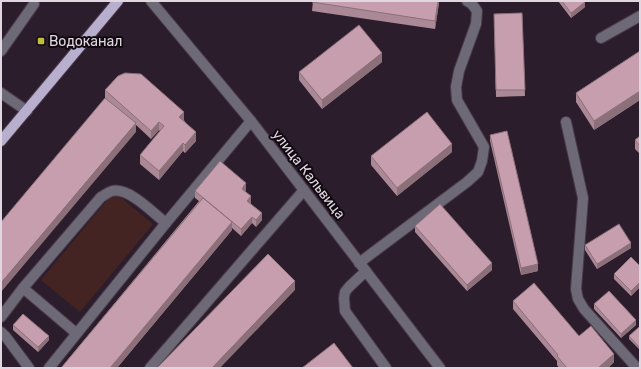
<svg xmlns="http://www.w3.org/2000/svg" width="641" height="369" viewBox="0 0 641 369" font-family="Rubik,sans-serif">
	<style>
		.green { fill: #442423 }
		.lines { fill: none; stroke-linecap: round; stroke-linejoin: round }
		.minor-casing { stroke: #493b49; stroke-width: 12 }
		.major-casing { stroke: #493b49; stroke-width: 12 }
		.minor { stroke: #6d6977; stroke-width: 10 }
		.major { stroke: #b7afcd; stroke-width: 10 }
		.wall { fill: #ab8895 }
		.shaded-wall { fill: #8b6f79 }
		.building { fill: #c79ead; stroke: #8b6f79 }
		.poi-dot { fill: #bfbe42; stroke: #100a10; stroke-width: 1.5 }
		.labels { text-anchor: middle; stroke-width: 4; stroke-linejoin: round; paint-order: stroke }
		.poi-label { font-size: 14px; fill: #e1d7e1; stroke: #100a10; text-anchor: start }
		.street-label { font-size: 14px; fill: #e1d7e1; stroke: #100a10 }
	</style>
	<rect width="100%" height="100%" fill="#2c1d2c"/>
	<!-- green -->
	<polygon class="green" points="114,192 153,224 80,312 41,280"/>
	<g class="lines">
		<defs>
			<g id="minor">
				<polyline points="151,1 251,121 440,368"/>
				<polyline points="601,38 640,16"/>
				<polyline points="1,51 34,4"/>
				<polyline points="1,93 27,111"/>
				<polyline points="566,122 583,198 576,289 578,299 584,309 637,368"/>
				<polyline points="166,223 251,121"/>
				<polyline points="359,263 467,182 478,172 482,161 484,147 457,100 456,87 459,71 476,24 477,11 472,4 467,1"/>
				<polyline points="366,271 349,287 345,292 344,298 345,311 386,368"/>
				<polyline points="23,288 76,333"/>
				<path d="M1,317L23,288L101,197C105,195 108,192 112,191C129,187 153,213 166,223L49,368"/>
				<polyline points="1,332 6,337 29,368"/>
				<polyline points="150,368 304,190"/>
			</g>
			<polyline id="major" points="1,141 118,1"/>
		</defs>
		<!-- minor casing -->
		<use href="#minor" class="minor-casing"/>
		<!-- major casing -->
		<use href="#major" class="major-casing"/>
		<!-- minor -->
		<use href="#minor" class="minor"/>
		<!-- major -->
		<use href="#major" class="major"/>
	</g>
	<!-- wall -->
	<g class="wall">
		<polygon points="313,1 439,1 439,3 435,29 312,11"/>
		<polygon points="558,1 584,1 585,7 571,18"/>
		<polygon points="522,13 525,96 496,97 494,14"/>
		<polygon points="640,51 640,100 594,130 576,102 576,93"/>
		<polygon points="382,62 322,109 299,80 299,72"/>
		<polygon points="105,90 184,120 196,141 185,153 183,151 159,180 140,164 140,155 160,131 159,130 151,139 136,125 136,132 105,98"/>
		<polygon points="490,135 538,271 521,275 490,141"/>
		<polygon points="640,136 640,154 635,149 635,140"/>
		<polygon points="452,152 397,196 371,165 371,156"/>
		<polygon points="246,190 245,191 251,203 251,204 262,220 256,227 252,223 241,236 232,228 232,230 117,368 61,368 199,201 195,198 195,191"/>
		<polygon points="415,226 492,270 467,291 415,232"/>
		<polygon points="585,245 631,248 597,269 585,250"/>
		<polygon points="640,266 640,287 631,296 614,279 614,274"/>
		<polygon points="513,301 579,336 614,362 608,368 559,368 557,365 557,361 513,309"/>
		<polygon points="594,304 636,325 621,338 594,309"/>
		<polygon points="13,325 49,340 38,352 13,330"/>
		<polygon points="640,328 640,350 629,339 629,336"/>
	</g>
	<!-- shaded-wall -->
	<g class="shaded-wall">
		<polygon points="438,1 439,1 439,3 435,29 435,21"/>
		<polygon points="585,2 585,7 571,18 571,13"/>
		<polygon points="382,53 382,62 322,109 322,100"/>
		<polygon points="640,91 640,100 594,130 594,121"/>
		<polygon points="184,112 184,120 179,126 179,117"/>
		<polygon points="159,122 159,130 151,139 151,131"/>
		<polygon points="136,123 136,132 1,292 1,283"/>
		<polygon points="196,132 196,141 185,153 185,145"/>
		<polygon points="183,143 183,151 159,180 159,171"/>
		<polygon points="452,144 452,152 397,196 397,188"/>
		<polygon points="246,183 246,190 242,195 242,189"/>
		<polygon points="251,196 251,203 247,208 247,201"/>
		<polygon points="262,213 262,220 256,227 256,220"/>
		<polygon points="252,217 252,223 241,236 241,229"/>
		<polygon points="232,222 232,230 117,368 110,368"/>
		<polygon points="631,243 631,248 597,269 597,264"/>
		<polygon points="492,263 492,270 467,291 467,285"/>
		<polygon points="538,264 538,271 521,275 521,268"/>
		<polygon points="295,281 295,290 220,368 212,368"/>
		<polygon points="640,282 640,287 631,296 631,291"/>
		<polygon points="636,320 636,325 621,338 621,334"/>
		<polygon points="49,336 49,340 38,352 38,347"/>
		<polygon points="614,354 614,362 608,368 598,368"/>
	</g>
	<!-- building -->
	<g class="building">
		<polygon points="313,1 438,1 435,21 312,2"/>
		<polygon points="562,1 584,1 585,2 571,13"/>
		<polygon points="522,13 525,90 496,90 494,14"/>
		<polygon points="359,25 382,53 322,100 299,72"/>
		<polygon points="640,51 640,91 594,121 576,93"/>
		<polygon points="125,73 141,74 184,112 179,117 196,132 185,145 183,143 159,171 140,155 164,126 159,122 151,131 105,90 118,76"/>
		<polygon points="105,98 136,123 1,283 1,222"/>
		<polygon points="427,112 452,144 397,188 371,156"/>
		<polygon points="507,131 538,264 521,268 490,135"/>
		<polygon points="640,136 640,146 635,140"/>
		<polygon points="220,161 246,183 242,189 251,196 247,201 262,213 256,220 252,217 241,229 195,191"/>
		<polygon points="203,198 232,222 110,368 61,368"/>
		<polygon points="440,204 492,263 467,285 415,226"/>
		<polygon points="619,224 631,243 597,264 585,245"/>
		<polygon points="268,254 295,281 212,368 157,368"/>
		<polygon points="631,257 640,266 640,282 631,291 614,274"/>
		<polygon points="534,283 579,336 591,326 614,354 598,368 567,368 557,356 558,355 513,301"/>
		<polygon points="609,291 636,320 621,334 594,304"/>
		<polygon points="23,314 49,336 38,347 13,325"/>
		<polygon points="639,327 640,328 640,348 629,336"/>
		<polygon points="334,343 353,368 302,368"/>
	</g>
	<!-- markers -->
	<rect class="poi-dot" x="37" y="37" width="8" height="8" rx="2"/>
	<g class="labels">
		<!-- poi labels -->
		<g class="poi-label">
			<text x="49" y="46">Водоканал</text>
		</g>
		<!-- street labels -->
		<g class="street-label">
			<text transform="translate(309 174) rotate(52)" y="5">улица Кальвица</text>
		</g>
	</g>
	<!-- border -->
	<rect width="641" height="369" fill="none" stroke="#e1d7e1" stroke-width="4"/>
</svg>
